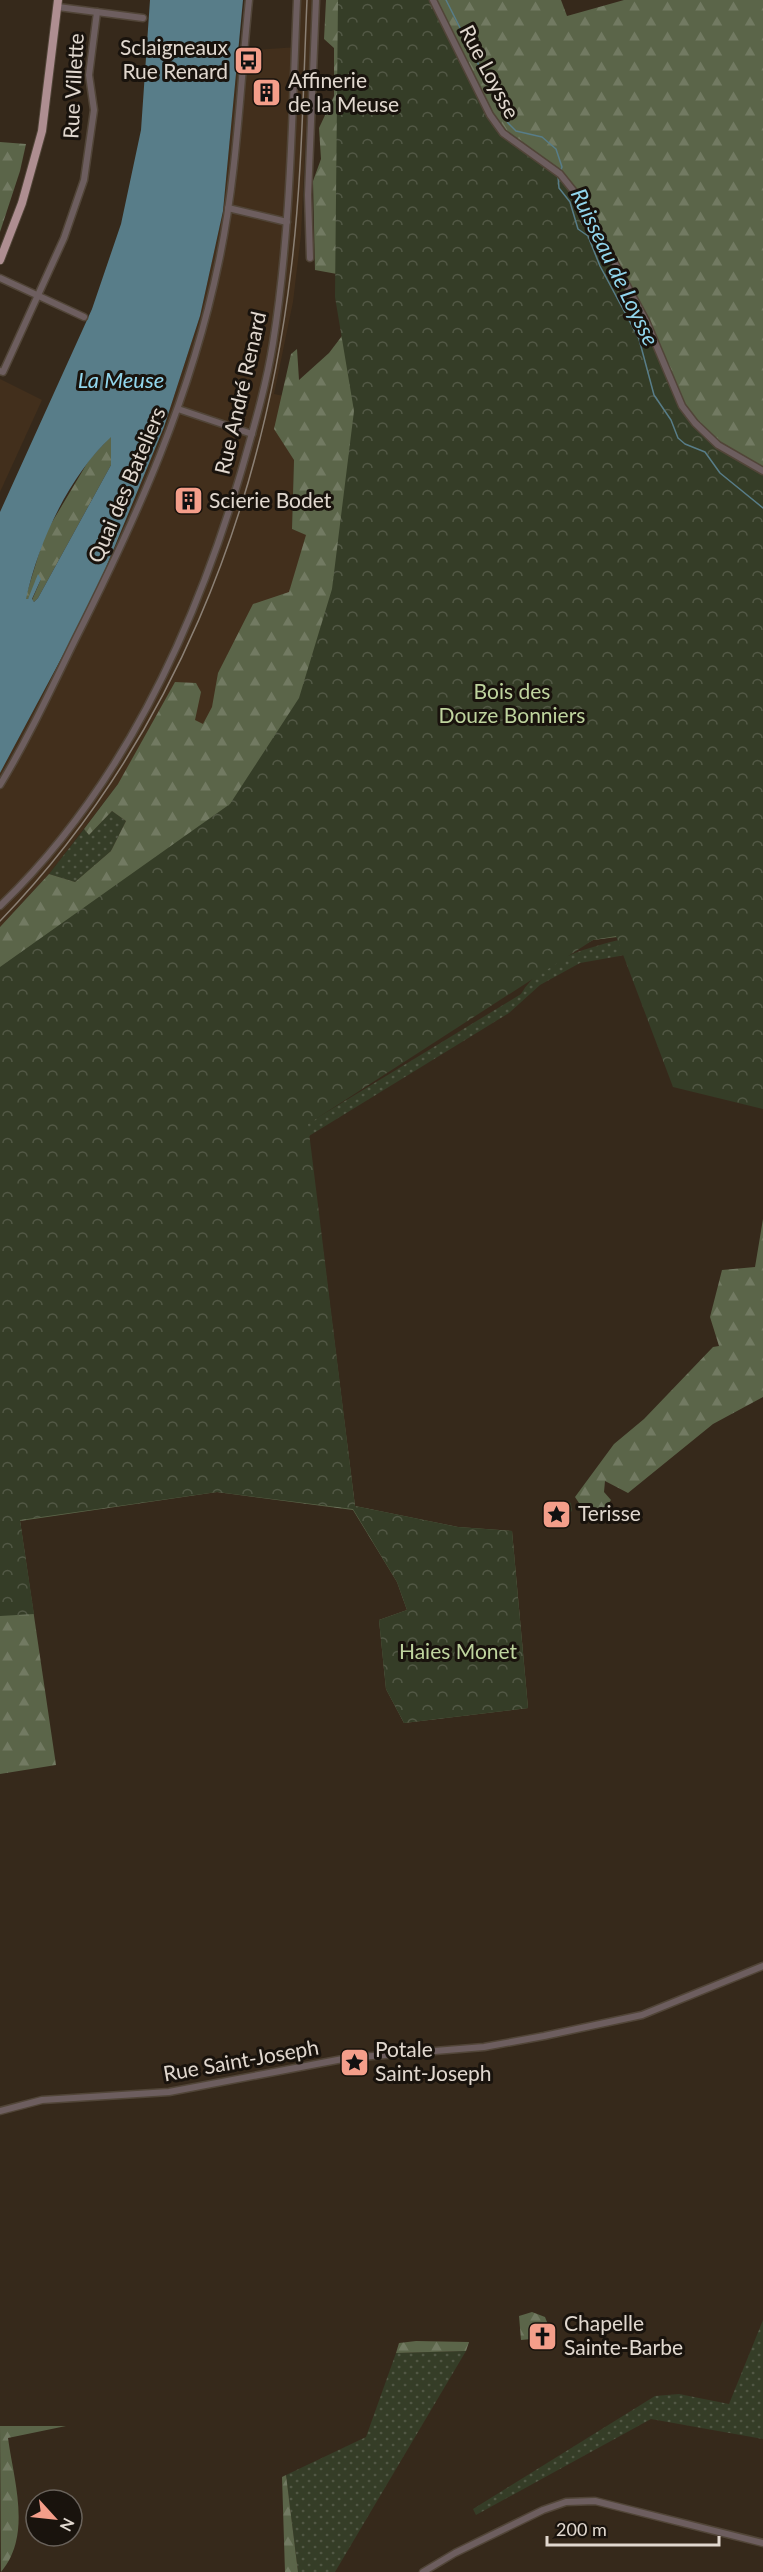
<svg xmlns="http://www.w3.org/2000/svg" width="763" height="2572" viewBox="0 0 763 2572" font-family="Lato,sans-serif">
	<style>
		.built { fill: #422f1c }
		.grass { fill: url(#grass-dots) }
		.forest { fill: url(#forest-firs) }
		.park { fill: url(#park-crowns) }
		.water { fill: #587d89; fill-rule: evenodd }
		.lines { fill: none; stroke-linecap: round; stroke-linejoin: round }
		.stream { stroke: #587d89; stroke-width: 1.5 }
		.minor-casing { stroke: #514538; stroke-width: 9 }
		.major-casing { stroke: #514538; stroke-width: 10 }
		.minor { stroke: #6d5e5f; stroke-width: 6 }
		.major { stroke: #ae8e91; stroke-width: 8 }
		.rail { stroke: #8b8075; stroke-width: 1.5 }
		.labels { text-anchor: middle; stroke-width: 6; stroke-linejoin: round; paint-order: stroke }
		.poi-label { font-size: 21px; fill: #e1d8cf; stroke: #19130d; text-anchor: start }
		.street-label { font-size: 21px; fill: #e1d8cf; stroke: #19130d }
		.park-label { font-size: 21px; fill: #bfd49e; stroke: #19130d }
		.water-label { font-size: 22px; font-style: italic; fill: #92d6ed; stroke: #19130d }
	</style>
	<defs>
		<pattern id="grass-dots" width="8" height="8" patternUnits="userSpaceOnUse" patternTransform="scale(1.5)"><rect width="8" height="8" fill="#353d27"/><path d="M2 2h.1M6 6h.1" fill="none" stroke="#525845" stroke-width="1.8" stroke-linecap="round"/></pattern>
		<pattern id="forest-firs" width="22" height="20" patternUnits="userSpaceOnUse" patternTransform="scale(1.5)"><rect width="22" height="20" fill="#5b6549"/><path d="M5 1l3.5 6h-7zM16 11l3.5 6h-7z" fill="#727a62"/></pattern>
		<pattern id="park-crowns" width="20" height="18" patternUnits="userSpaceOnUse" patternTransform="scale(1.5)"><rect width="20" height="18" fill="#353d27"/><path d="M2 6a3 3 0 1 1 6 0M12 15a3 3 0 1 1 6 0" fill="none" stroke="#525845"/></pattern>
	</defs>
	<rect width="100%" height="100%" fill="#36291b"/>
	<!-- built -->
	<g class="built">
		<polygon points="300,0 312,0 301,235 293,302 274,394 309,401 294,459 292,529 307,535 283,613 228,725 118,784 49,874 0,927 0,773 93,599 164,427 200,316 223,211 238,51 298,47"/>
		<polygon points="0,379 42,400 0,492"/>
	</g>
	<!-- grass -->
	<g class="grass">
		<polygon points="112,811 126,821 111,851 75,882 49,874 84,829 89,835"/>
		<path d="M626,938L631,954L580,963L540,985L509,1013L309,1136L307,1124L521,994C542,958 588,948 626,938Z"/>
		<polygon points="564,1501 571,1503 572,1511 554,1523 548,1519 545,1508 550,1503"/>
		<polygon points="763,2320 763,2439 651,2419 476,2515 473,2509 655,2396 679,2394 729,2404"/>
		<polygon points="466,2351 335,2572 298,2572 286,2475 366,2437 396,2353"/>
	</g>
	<!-- forest -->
	<g class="forest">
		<polygon points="326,0 561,0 567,16 624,0 763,0 763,1108 625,936 593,940 487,995 307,1124 355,1506 458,1527 512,1531 528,1708 404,1723 386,1689 379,1620 407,1610 397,1582 353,1510 217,1492 20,1521 56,1765 0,1774 0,927 49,874 75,882 111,851 126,821 112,811 89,835 84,829 118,784 175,682 196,683 201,692 195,720 203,724 212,707 218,673 253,604 289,592 306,535 292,529 294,460 274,429 291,354 297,349 299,380 329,353 348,328 337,274 315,270 313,181 321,159 319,128 334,96 334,48 324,39"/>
		<polygon points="0,142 26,144 20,171 0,232"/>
		<polygon points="111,436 111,465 38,598 34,602 32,600 41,579 28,599 25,599 45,534 89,460"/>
		<polygon points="763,1219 763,1397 713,1424 628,1493 605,1481 604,1492 611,1500 596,1521 585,1512 575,1497 614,1444 644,1419 713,1347 719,1346 710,1317 722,1270 755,1267"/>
		<polygon points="532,2312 545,2317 553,2337 521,2340 519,2316"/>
		<polygon points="416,2341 469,2342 466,2351 396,2353 399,2343"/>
		<path d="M0,2426H66L8,2438C14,2482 32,2535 1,2572Z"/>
		<polygon points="286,2475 298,2572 285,2572 282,2477"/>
	</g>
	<!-- park -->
	<polygon class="park" points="338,0 433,0 490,115 503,133 565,178 630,288 682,406 718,445 763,471 763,1109 673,1087 616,936 593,940 308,1124 355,1506 458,1527 512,1531 528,1708 404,1723 386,1689 379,1620 407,1610 397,1582 353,1509 217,1492 20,1520 34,1614 0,1616 0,967 230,804 299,698 332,589 354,411 335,297"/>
	<!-- water -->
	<path class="water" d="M150,0H243L223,211L200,316L164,427L93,599L0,773V512L92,309L121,224L141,130ZM111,437V465L38,598L34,602L32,599L41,579L38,574L28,599H26C38,543 69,476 111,437Z"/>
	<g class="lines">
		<!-- stream -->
		<g class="stream">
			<polyline points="446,0 508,123 516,131 542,137 556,149 562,167 560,172"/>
			<polyline points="558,176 559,188 570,202 578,229 588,236 600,266 639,339 654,395 671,420 678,438 685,444 705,452 720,473 763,508"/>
		</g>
		<defs>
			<g id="minor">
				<polyline points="433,0 490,115 503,133 560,174 580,199 646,321 682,406 695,423 718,445 763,471"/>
				<polyline points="58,7 143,18"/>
				<polyline points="228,208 287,222"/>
				<polyline points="310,258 308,195 316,0"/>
				<polyline points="0,278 84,317"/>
				<polyline points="0,371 3,372 64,238 84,180 94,110 89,75 97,12"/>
				<polyline points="178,409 252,434"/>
				<path d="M0,785C28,739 51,689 75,640C137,517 191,397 219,261C237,175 240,87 249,0"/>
				<path d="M0,906C121,790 194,631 241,472C253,430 266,387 273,343C291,230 292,115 297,0"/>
				<polyline points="0,2111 42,2100 169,2092 348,2058 484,2047 544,2036 642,2015 763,1966"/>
				<polyline points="423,2572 455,2553 543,2510 566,2502 595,2501 763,2543"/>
			</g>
			<polyline id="major" points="0,260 22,203 42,131 58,0"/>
		</defs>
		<!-- minor casing -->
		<use href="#minor" class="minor-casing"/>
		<!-- major casing -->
		<use href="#major" class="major-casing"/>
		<!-- minor -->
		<use href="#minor" class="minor"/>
		<!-- major -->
		<use href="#major" class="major"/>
		<!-- rail -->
		<path class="rail" d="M0,921C171,744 262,512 291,270C302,181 303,90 307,0"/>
	</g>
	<!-- icons -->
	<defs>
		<symbol id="bus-square" viewBox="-11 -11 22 22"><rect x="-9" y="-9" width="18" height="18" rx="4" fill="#f49e8a" stroke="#19130d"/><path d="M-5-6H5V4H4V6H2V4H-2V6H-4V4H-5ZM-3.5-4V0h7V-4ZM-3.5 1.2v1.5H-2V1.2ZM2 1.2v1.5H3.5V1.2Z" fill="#111"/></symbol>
		<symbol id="building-square" viewBox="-11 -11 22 22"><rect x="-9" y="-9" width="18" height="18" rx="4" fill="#f49e8a" stroke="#19130d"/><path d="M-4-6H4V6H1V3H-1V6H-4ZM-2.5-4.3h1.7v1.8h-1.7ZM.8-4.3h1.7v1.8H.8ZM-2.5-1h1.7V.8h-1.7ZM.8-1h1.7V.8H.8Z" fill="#111"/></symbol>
		<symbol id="sight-square" viewBox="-11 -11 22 22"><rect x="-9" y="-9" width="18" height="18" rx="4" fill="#f49e8a" stroke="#19130d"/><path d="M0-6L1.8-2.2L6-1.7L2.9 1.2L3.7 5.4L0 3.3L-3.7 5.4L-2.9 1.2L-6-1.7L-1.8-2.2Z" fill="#111"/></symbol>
		<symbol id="church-square" viewBox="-11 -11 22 22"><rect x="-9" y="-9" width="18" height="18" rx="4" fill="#f49e8a" stroke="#19130d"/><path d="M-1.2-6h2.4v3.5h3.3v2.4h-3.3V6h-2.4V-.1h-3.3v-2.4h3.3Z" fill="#111"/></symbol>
	</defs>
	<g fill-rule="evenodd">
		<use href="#bus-square" x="232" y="44" width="33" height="33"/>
		<use href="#building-square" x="250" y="76" width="33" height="33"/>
		<use href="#building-square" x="172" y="484" width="33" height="33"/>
		<use href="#sight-square" x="540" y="1498" width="33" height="33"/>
		<use href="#sight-square" x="338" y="2046" width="33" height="33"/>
		<use href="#church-square" x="526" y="2320" width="33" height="33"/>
	</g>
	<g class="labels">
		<!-- poi labels -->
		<g class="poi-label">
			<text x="228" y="55" text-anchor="end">Sclaigneaux<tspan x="228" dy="24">Rue Renard</tspan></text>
			<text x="288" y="88">Affinerie<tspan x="288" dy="24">de la Meuse</tspan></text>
			<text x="209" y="508">Scierie Bodet</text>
			<text x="578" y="1521">Terisse</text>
			<text x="375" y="2057">Potale<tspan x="375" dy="24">Saint-Joseph</tspan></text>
			<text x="564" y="2331">Chapelle<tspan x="564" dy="24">Sainte-Barbe</tspan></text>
		</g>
		<!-- street labels -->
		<g class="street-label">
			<text transform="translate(489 72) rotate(62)" y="7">Rue Loysse</text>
			<text transform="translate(74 86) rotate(-87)" y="7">Rue Villette</text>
			<text transform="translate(241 393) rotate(-77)" y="7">Rue André Renard</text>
			<text transform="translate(127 485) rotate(-67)" y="7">Quai des Bateliers</text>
			<text transform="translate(241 2061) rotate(-10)" y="7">Rue Saint-Joseph</text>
		</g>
		<!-- park labels -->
		<g class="park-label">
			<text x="512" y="699">Bois des<tspan x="512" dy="24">Douze Bonniers</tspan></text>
			<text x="458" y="1659">Haies Monet</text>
		</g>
		<!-- water labels -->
		<g class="water-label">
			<text transform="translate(615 267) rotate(64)" y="8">Ruisseau de Loysse</text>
			<text x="121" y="388">La Meuse</text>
		</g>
	</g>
	<!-- north arrow -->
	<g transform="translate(54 2518) rotate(117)"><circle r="28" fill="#19130d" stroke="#69625b" stroke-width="1.5"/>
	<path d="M0-4.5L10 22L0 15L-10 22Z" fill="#f49e8a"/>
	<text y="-9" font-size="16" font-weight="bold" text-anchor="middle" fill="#e1d8cf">N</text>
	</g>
	<!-- scale -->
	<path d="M547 2536v9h172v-9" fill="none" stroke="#e1d8cf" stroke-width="3"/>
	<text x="556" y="2536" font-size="18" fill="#e1d8cf" stroke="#19130d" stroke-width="4.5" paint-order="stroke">200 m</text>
</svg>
